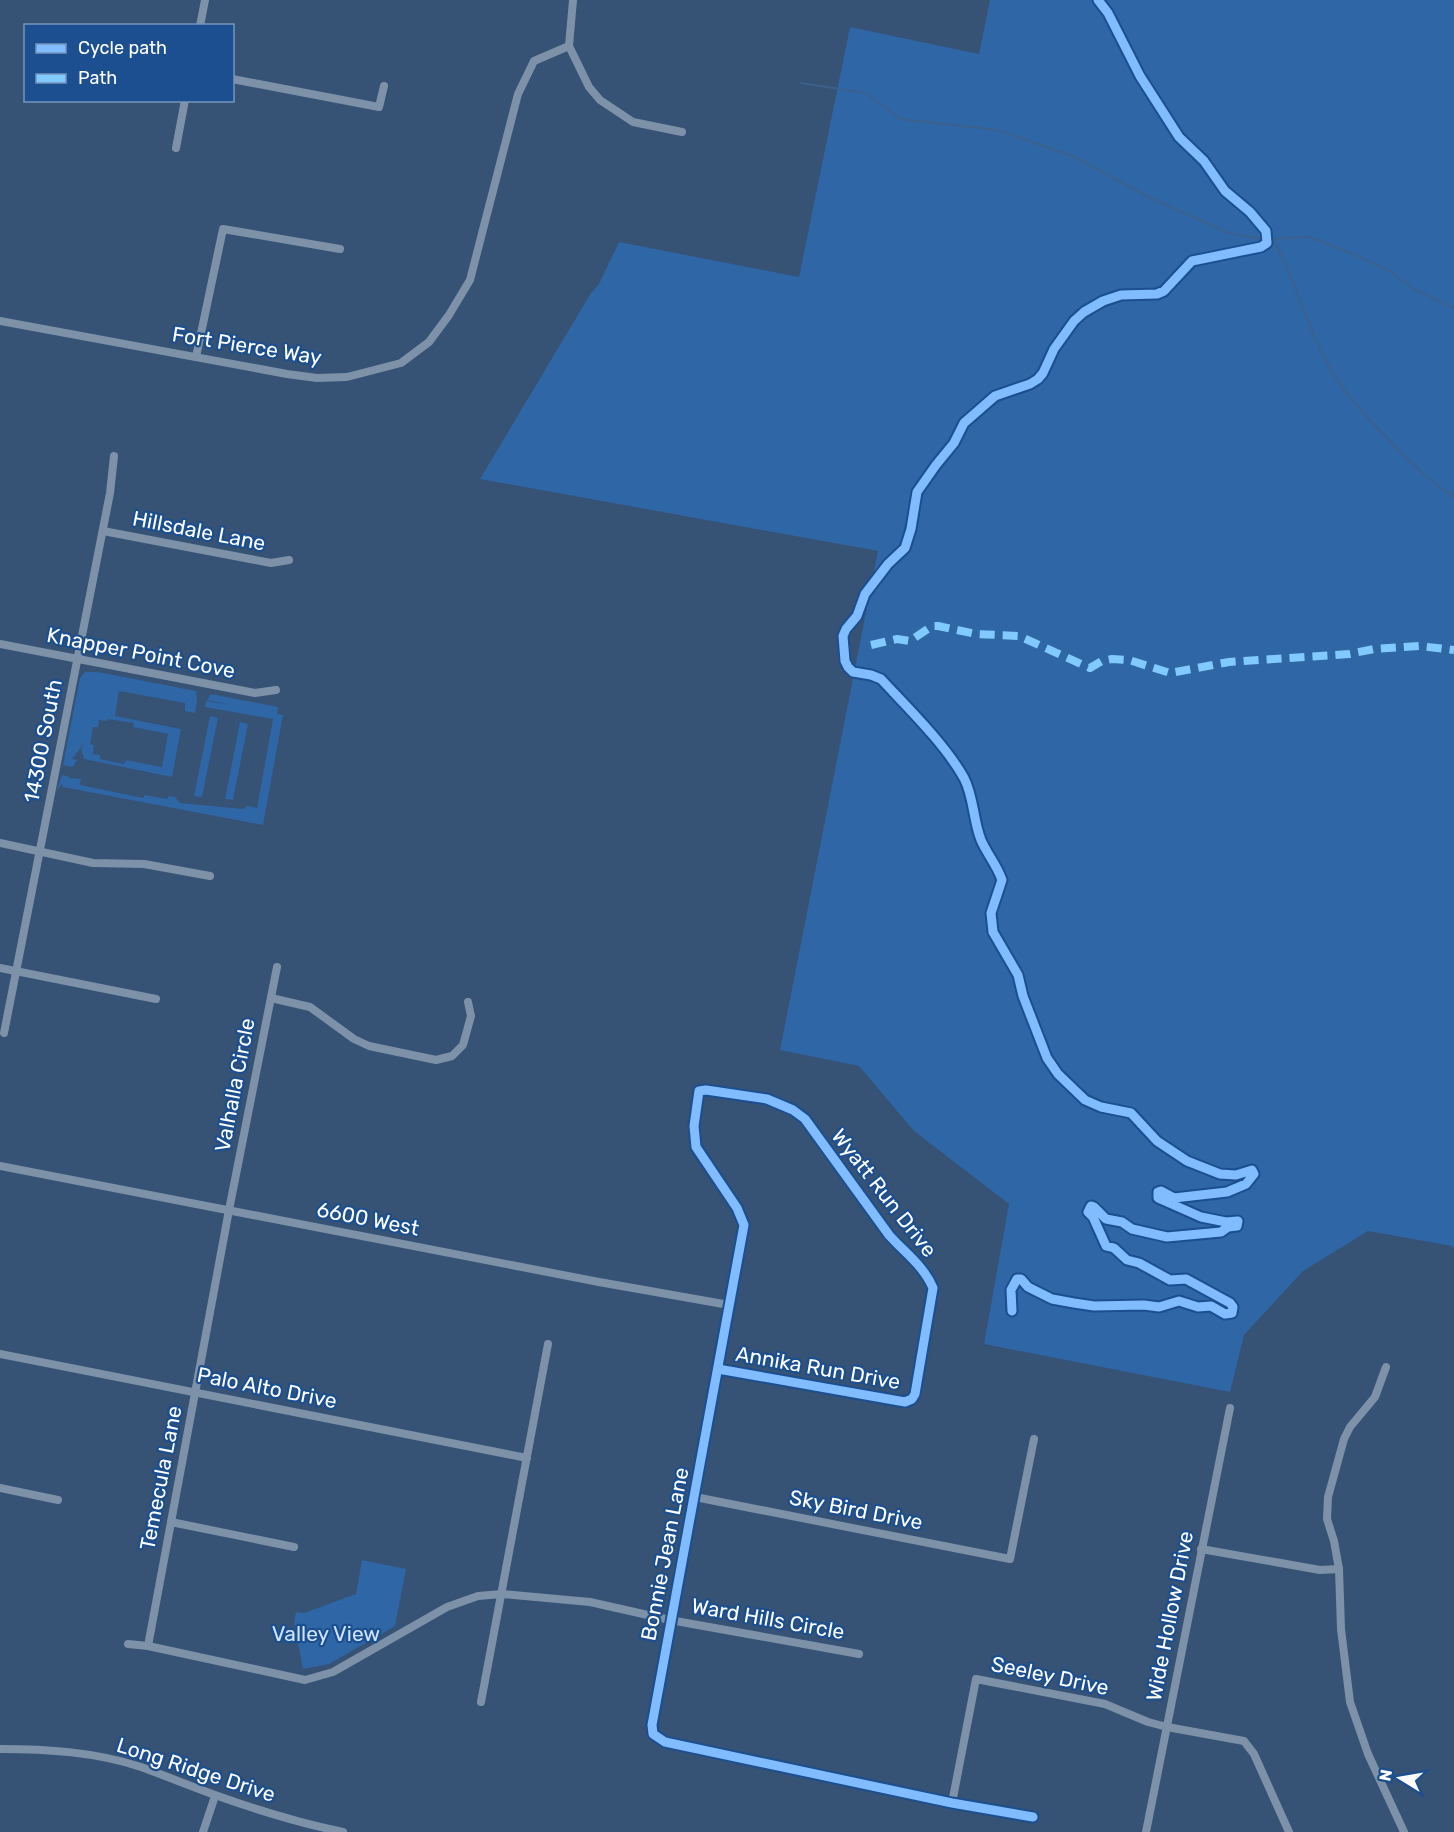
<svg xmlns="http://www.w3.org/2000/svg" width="1454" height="1832" viewBox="0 0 1454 1832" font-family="Rubik,sans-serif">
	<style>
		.green { fill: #2f66a5; fill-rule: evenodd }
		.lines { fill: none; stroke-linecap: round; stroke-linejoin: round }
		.stream { stroke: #3b618d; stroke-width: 2 }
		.minor { stroke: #7d92a8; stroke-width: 8 }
		.quiet { stroke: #80caff; stroke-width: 8; stroke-dasharray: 15 8; stroke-linecap: butt }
		.cycleway-casing { stroke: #1b4f8f; stroke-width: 13 }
		.cycleway { stroke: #80bcff; stroke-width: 9 }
		.labels { text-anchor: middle; stroke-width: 4.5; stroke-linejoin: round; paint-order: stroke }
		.street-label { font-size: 21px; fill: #fff; stroke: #1b4f8f }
		.park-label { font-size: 21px; fill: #cfe3fa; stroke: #1b4f8f }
	</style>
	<rect width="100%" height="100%" fill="#365274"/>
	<!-- green -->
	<g class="green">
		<polygon points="990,0 1454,0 1454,1248 1452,1246 1368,1231 1303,1271 1244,1335 1230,1392 984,1344 1009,1204 914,1131 859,1066 780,1050 878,551 480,479 591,293 599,284 619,242 799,277 850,27 979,54"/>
		<path d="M85,672H98L196,691L197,699L107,681L197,699L195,713L185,711V703L119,691L115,716L181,729L172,777L84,759L81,749L85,742L72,759L77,760L73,767L63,765L80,678ZM108,719L134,723L133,727L168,734L162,767L126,760L124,764L100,759V755L93,754L94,745L90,744L93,727H98L99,720L107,721Z"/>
		<polygon points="211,694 278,707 277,714 283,715 263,825 63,787 62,784 57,790 62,775 70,777 69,778 81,779 80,785 143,798 145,795 167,799 169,796 175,797 180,803 243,809 247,806 257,808 273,719 205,707 206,701 232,705 207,700"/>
		<polygon points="210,716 218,718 202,797 194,796"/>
		<polygon points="240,722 248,724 233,800 225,799"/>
		<polygon points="362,1560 406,1569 395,1626 329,1664 303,1669 294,1622 296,1612 304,1613 356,1594"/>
	</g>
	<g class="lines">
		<!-- stream -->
		<g class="stream">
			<polyline points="801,83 865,93 901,119 997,130 1075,157 1150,198 1227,232 1247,237 1268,239 1310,237 1358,256 1393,273 1412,288 1454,308"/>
			<path d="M1273,239C1295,278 1305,322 1326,361C1341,390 1360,410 1382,433C1405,457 1426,479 1454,497"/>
		</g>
		<!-- minor -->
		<g class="minor">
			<polyline points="573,0 569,46 589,87 600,100 633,122 682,132"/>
			<polyline points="200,26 205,0"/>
			<polyline points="232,79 379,107 384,86"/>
			<polyline points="176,148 185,100"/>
			<polyline points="0,321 287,374 317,378 347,377 401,363 429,342 449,315 470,280 518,94 534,61 569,46"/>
			<polyline points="196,357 223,229 340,249"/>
			<polyline points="103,531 271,563 289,560"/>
			<polyline points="0,644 255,693 276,690"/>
			<polyline points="0,843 93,863 144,864 210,876"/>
			<polyline points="0,968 156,999"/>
			<polyline points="271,998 310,1007 354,1039 369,1046 436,1060 452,1056 463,1045 471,1016 468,1002"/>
			<polyline points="4,1033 110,493 114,456"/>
			<polyline points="0,1166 599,1282 729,1305"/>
			<polyline points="0,1354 527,1458"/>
			<polyline points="1386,1367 1375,1397 1350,1427 1344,1439 1328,1497 1327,1519 1334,1541 1339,1569 1341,1629 1350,1702 1368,1754 1404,1832"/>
			<path d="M718,1369L905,1402L912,1399L915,1394L933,1288C924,1266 905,1253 889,1235L805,1119L793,1110L767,1099L706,1090L699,1091L694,1126L696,1147L737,1208L744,1225L652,1725L653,1734L665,1742L952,1803L1033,1817"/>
			<polyline points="0,1488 58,1500"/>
			<polyline points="695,1497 1010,1559 1034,1439"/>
			<polyline points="171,1522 294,1547"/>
			<polyline points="1201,1549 1320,1570 1339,1569"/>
			<polyline points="128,1644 148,1646 305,1680 333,1672 447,1607 478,1596 502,1594 590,1602 670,1620 859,1654"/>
			<polyline points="148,1646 229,1210 277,967"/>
			<polyline points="481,1702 548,1344"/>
			<path d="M0,1749C47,1749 96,1752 141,1767C166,1776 190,1786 215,1795C257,1810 299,1823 343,1832"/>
			<polyline points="952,1803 976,1679 1105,1704 1148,1722 1167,1727 1244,1741 1254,1754 1289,1832"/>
			<polyline points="203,1832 215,1796"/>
			<polyline points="1146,1832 1230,1408"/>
		</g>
		<!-- quiet -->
		<polyline class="quiet" points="871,645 897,639 910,641 932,626 938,626 976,634 1019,636 1090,668 1102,661 1112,659 1129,660 1170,673 1229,662 1349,654 1374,649 1419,646 1454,650"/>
		<defs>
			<g id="cycleway">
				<path d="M1012,1311L1011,1290L1017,1279H1021L1028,1287L1052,1299L1074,1303L1094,1306L1144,1305L1159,1307L1179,1301L1198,1307L1211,1306L1225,1314L1232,1313L1233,1307L1230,1303L1186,1279L1170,1280L1139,1263L1127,1260L1114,1248L1106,1246L1093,1217L1088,1212L1091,1206L1094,1207L1106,1219L1122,1222L1132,1229L1167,1237L1221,1232L1228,1227L1237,1226L1238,1221L1226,1222L1201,1217L1158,1198V1192L1161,1191L1174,1198L1227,1192L1246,1184L1254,1174L1252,1170L1236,1175L1220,1174L1187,1161L1157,1141L1131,1113L1101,1107L1085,1100L1058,1074L1047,1058L1023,996L1018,975L993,932L991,913L1002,880C997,865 987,854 981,840C973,820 974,797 964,778C945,744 908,708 881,679L871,675L853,672L848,667L845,661L843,636L846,629L857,616L865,594L888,564L905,548L911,529L917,492L936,465L954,443L964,423L995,396L1030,384L1038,379L1043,373L1054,349L1074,321L1084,312L1103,301L1121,295L1157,294L1164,291L1192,261L1261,247L1267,243L1266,231L1250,212L1225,191L1204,161L1179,137L1140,76L1108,13L1098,0"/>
				<path d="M718,1369L905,1402L912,1399L915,1394L933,1288C924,1266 905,1253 889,1235L805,1119L793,1110L767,1099L706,1090L699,1091L694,1126L696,1147L737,1208L744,1225L652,1725L653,1734L665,1742L952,1803L1033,1817"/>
			</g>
		</defs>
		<!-- cycleway casing -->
		<use href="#cycleway" class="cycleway-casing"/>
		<!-- cycleway -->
		<use href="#cycleway" class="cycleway"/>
	</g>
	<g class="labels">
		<!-- street labels -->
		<g class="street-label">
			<text transform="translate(247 346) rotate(9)" y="7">Fort Pierce Way</text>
			<text transform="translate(199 531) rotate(11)" y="7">Hillsdale Lane</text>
			<text transform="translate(141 653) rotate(11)" y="7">Knapper Point Cove</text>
			<text transform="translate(43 741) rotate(-79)" y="7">14300 South</text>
			<text transform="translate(235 1085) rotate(-79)" y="7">Valhalla Circle</text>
			<text transform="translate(884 1193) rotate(52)" y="7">Wyatt Run Drive</text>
			<text transform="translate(368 1219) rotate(11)" y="7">6600 West</text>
			<text transform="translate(818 1368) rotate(10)" y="7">Annika Run Drive</text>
			<text transform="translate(267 1388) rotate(11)" y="7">Palo Alto Drive</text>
			<text transform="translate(161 1478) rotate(-79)" y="7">Temecula Lane</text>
			<text transform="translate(856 1510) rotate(11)" y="7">Sky Bird Drive</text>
			<text transform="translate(665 1554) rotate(-79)" y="7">Bonnie Jean Lane</text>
			<text transform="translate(1170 1616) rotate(-79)" y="7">Wide Hollow Drive</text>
			<text transform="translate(768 1619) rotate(10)" y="7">Ward Hills Circle</text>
			<text transform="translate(1050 1676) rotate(12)" y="7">Seeley Drive</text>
			<text transform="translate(196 1770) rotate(18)" y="7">Long Ridge Drive</text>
		</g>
		<!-- park labels -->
		<g class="park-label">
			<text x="326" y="1641">Valley View</text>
		</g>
	</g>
	<!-- legend -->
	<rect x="24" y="24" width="210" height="78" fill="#1b4f8f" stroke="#7695bc" stroke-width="1.5"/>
	<rect x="36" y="44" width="30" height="9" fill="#80bcff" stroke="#7695bc" stroke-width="1.5"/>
	<text x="78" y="54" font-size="18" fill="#ffffff">Cycle path</text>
	<rect x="36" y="74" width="30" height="9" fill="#80caff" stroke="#7695bc" stroke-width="1.5"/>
	<text x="78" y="84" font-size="18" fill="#ffffff">Path</text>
	<!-- north arrow -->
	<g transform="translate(1400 1778) rotate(281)" stroke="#1b4f8f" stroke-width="4.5" paint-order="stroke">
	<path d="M0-4.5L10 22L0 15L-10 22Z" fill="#ffffff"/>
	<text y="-9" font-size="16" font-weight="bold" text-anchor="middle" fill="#ffffff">N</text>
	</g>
</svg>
